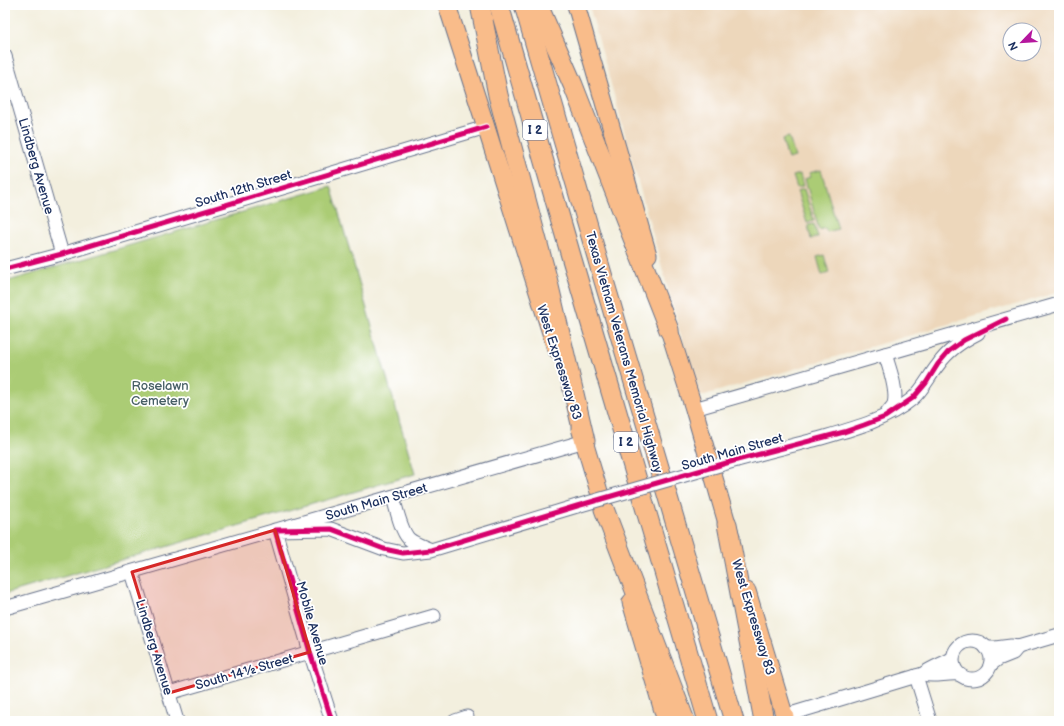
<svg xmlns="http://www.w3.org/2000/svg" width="1064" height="726" viewBox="0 0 1064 726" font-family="'Balsamiq Sans',sans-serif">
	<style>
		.built { fill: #edd7bb; fill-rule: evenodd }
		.green { fill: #abcc74; stroke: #637e69 }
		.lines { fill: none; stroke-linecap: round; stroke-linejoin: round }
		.minor-casing { stroke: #67728b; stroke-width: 15 }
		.major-casing { stroke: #67728b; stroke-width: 19 }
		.highway-casing { stroke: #67728b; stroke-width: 21 }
		.minor { stroke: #fff; stroke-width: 13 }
		.major { stroke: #f9bc8a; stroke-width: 17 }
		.highway { stroke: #f9bc8a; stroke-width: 19 }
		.minor-bridge-casing { stroke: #67728b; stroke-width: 15; stroke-linecap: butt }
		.minor-bridge { stroke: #fff; stroke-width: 13 }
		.cycleway-casing { stroke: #fff; stroke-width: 8 }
		.cycleway { stroke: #d6006c; stroke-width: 5 }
		.marked { fill: #d62828; fill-opacity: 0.2; stroke: #d62828; stroke-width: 3; stroke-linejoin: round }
		.labels { text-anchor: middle; stroke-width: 3.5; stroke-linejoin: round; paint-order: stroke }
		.shield { fill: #fff; stroke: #5f6d8e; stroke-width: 1 }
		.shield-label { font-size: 12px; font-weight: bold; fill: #1b2f5e }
		.street-label { font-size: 13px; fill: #1b2f5e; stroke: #fff }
		.park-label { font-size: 13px; fill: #465e65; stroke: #fff }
	</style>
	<rect width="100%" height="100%" fill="#fff"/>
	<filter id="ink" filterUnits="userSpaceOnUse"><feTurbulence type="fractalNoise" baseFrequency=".025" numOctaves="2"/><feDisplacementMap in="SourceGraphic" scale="8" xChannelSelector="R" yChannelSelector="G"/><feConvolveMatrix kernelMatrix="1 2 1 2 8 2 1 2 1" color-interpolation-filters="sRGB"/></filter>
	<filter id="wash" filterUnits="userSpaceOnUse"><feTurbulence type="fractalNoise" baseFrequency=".012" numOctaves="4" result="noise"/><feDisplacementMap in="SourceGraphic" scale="16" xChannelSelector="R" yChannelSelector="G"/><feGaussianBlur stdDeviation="0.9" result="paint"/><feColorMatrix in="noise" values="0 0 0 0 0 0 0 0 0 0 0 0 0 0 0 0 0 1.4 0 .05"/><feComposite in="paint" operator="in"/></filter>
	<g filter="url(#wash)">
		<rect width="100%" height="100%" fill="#f3efde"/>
		<!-- built -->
		<path class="built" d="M589,5H1059V292L698,397ZM1010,30H1034V54H1010Z"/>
		<!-- green -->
		<g class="green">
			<polygon points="789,137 795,157 788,159 782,139"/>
			<polygon points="821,170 838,229 827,232 825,228 819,230 805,179 810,177 809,173"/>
			<polygon points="800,174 803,186 797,188 793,176"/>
			<polygon points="331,186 415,474 5,594 5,282"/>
			<polygon points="804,189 814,221 807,223 797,191"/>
			<polygon points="814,224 818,237 811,239 808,225"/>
			<polygon points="824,255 829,273 822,275 817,257"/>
		</g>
	</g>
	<g filter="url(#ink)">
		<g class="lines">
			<defs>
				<g id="minor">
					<polyline points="5,56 62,254"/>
					<polyline points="5,269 62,254 486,127"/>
					<path d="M885,354C889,367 898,391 894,404C892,408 888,411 886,415"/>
					<polyline points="694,409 1059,304"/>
					<path d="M737,460C763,453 789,446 814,440C848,430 884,422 912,399C923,390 929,376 938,365C948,350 962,341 978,333"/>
					<path d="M393,497C396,508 401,531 409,539C415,544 422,546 429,549"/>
					<polyline points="132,572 177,721"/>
					<polyline points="5,608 585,441"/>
					<circle cx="972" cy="660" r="19"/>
					<polyline points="986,648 995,648 1011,646 1018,647 1059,635"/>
					<polyline points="990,665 998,659 1013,653 1018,647"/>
					<path d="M923,674C934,677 946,673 958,674"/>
					<polyline points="916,676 930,721"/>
					<polyline points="169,693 434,616"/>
					<path d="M784,716L923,674C932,667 943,664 953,658"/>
					<polyline points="332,721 310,652 275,530 331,529 384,549 403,553 431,550 577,506"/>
					<polyline points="455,721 467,717"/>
				</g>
				<g id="major">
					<polyline points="447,5 486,127 556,349"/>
					<polyline points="576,5 648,255"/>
					<polyline points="665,317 694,409 731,537"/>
					<polyline points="580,428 606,515"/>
					<polyline points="747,591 786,721"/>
					<polyline points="631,602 666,721"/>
				</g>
				<g id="highway">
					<polyline points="480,5 498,95 547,278 585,441"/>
					<polyline points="499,5 571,256 708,721"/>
					<polyline points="524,5 604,281 734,721"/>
					<polyline points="538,5 573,85 669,330"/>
					<polyline points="604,509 685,721"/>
					<polyline points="727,524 764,721"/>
				</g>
			</defs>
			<!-- minor casing -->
			<use href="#minor" class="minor-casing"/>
			<!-- major casing -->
			<use href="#major" class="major-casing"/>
			<!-- highway casing -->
			<use href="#highway" class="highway-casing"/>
			<!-- minor -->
			<use href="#minor" class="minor"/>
			<!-- major -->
			<use href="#major" class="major"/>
			<!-- highway -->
			<use href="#highway" class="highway"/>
			<defs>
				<polyline id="minor-bridge" points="577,506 737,460"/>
			</defs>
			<!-- minor-bridge casing -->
			<use href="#minor-bridge" class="minor-bridge-casing"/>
			<!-- minor-bridge -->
			<use href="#minor-bridge" class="minor-bridge"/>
			<defs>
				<g id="cycleway">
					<polyline points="5,269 62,254 486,127"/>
					<polyline points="332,721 310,652 275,530 331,529 384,549 403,553 431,550 577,506 737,460 844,432 864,425 885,417 913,398 926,383 938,364 949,351 964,340 1006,319"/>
				</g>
			</defs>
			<!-- cycleway casing -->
			<use href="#cycleway" class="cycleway-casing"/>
			<!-- cycleway -->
			<use href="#cycleway" class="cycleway"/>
		</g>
	</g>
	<!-- marked area -->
	<path class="marked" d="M275,530L310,652L169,693L132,572Z"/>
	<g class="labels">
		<!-- shield labels -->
		<g class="shield">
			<rect x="523" y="120" width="24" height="20" rx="3"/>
			<rect x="614" y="432" width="24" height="20" rx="3"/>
		</g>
		<g class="shield-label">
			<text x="535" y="134">I 2</text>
			<text x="626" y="446">I 2</text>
		</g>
		<!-- street labels -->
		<g class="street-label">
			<text transform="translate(37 166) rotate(74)" y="5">Lindberg Avenue</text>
			<text transform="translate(243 188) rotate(-17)" y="5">South 12th Street</text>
			<text transform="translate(625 352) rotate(74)" y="5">Texas Vietnam Veterans Memorial Highway</text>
			<text transform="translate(560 362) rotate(72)" y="5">West Expressway 83</text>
			<text transform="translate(732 451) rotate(-16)" y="5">South Main Street</text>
			<text transform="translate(376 501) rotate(-16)" y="5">South Main Street</text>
			<text transform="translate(754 617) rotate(73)" y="5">West Expressway 83</text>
			<text transform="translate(313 623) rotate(74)" y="5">Mobile Avenue</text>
			<text transform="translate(155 647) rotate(73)" y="5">Lindberg Avenue</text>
			<text transform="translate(244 671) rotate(-16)" y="5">South 14½ Street</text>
		</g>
		<!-- park labels -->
		<g class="park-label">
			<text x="160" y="390">Roselawn<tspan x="160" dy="15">Cemetery</tspan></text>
		</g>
	</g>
	<!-- margin -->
	<rect width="1064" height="726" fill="none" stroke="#fff" stroke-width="20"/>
	<!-- north arrow -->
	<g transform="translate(1022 42) rotate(245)"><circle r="19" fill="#ffffff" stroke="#a4acbf"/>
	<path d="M0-3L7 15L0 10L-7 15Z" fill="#b5179e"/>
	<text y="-6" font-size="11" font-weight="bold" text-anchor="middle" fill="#1b2f5e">N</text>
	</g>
</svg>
